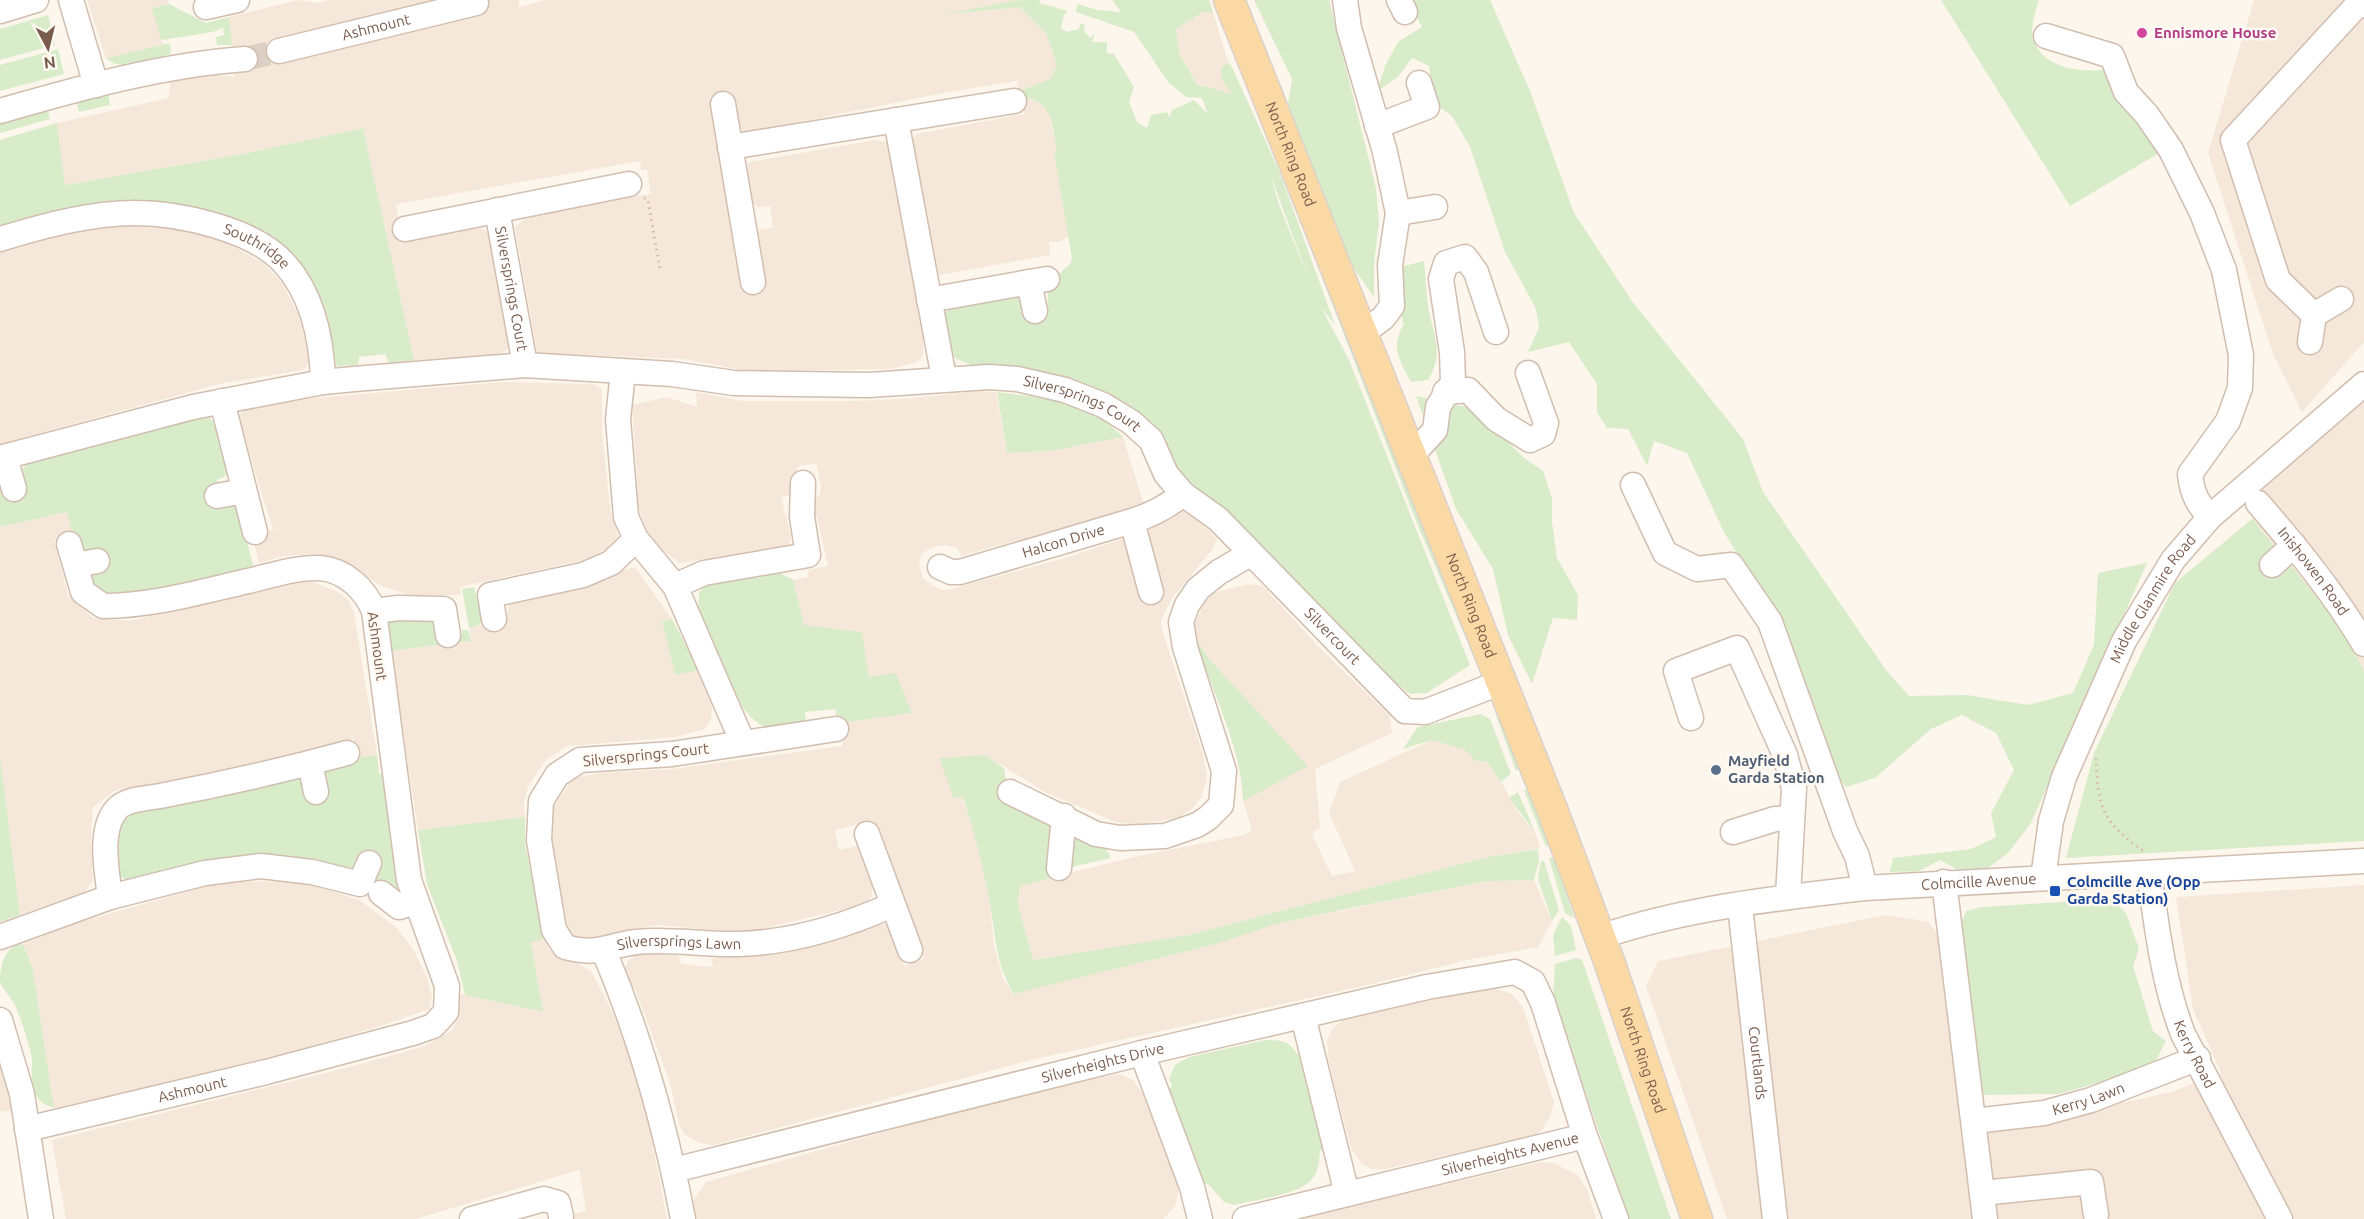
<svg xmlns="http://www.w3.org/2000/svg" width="2364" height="1219" viewBox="0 0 2364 1219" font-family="Ubuntu,sans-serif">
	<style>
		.residential { fill: #f5e8da }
		.green { fill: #d8ecc9; fill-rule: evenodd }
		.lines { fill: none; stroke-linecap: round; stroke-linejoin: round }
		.minor-tunnel { stroke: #dcd0c4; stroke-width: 24; stroke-dasharray: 24 12; stroke-linecap: butt }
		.minor-casing { stroke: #d1beb0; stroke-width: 27 }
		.major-casing { stroke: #dad1cd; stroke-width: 33 }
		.path { stroke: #d9b8a5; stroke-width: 3; stroke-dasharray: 1.5 4.5; stroke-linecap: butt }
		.minor { stroke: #fff; stroke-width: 24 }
		.major { stroke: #fbd9a5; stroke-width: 30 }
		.hotel-dot { fill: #d1479c; stroke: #fffaf3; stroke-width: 2 }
		.service-dot { fill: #5c6f8a; stroke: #fffaf3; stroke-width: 2 }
		.transit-dot { fill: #1a4fb4; stroke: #fffaf3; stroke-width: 2 }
		.labels { text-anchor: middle; stroke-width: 5; stroke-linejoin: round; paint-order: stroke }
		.street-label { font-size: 15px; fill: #7a5c4d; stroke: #fffaf3 }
		.hotel-label { font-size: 15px; font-weight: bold; fill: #b23c85; stroke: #fffaf3; text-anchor: start }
		.service-label { font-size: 15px; font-weight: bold; fill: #4e5e75; stroke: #fffaf3; text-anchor: start }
		.transit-label { font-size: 15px; font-weight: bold; fill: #164399; stroke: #fffaf3; text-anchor: start }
	</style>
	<rect width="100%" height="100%" fill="#fdf6ec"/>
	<!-- residential -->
	<g class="residential">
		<polygon points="87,0 168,0 169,4 152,8 163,45 106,58"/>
		<polygon points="297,0 318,3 331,0 519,0 519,7 544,0 1018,0 952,14 1020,7 1046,33 1057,65 1050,79 1020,91 1022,97 1042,103 1048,110 1057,150 1054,152 1069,235 1059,242 1049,242 1050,255 940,275 934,266 913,138 916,134 1024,114 1017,81 949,92 744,133 735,120 730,92 710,97 737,261 759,258 756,230 773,228 770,206 758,207 751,202 746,174 749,162 875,140 886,142 894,161 923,338 923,355 917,362 892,369 749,371 682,359 537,353 515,227 534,212 651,194 647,170 641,170 640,161 396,204 400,234 474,225 488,232 509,341 508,349 498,355 414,360 363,128 242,154 64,185 57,123 169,98 170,82 207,74 235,77 229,17"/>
		<polygon points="2254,0 2364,0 2364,342 2302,412 2273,354 2208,153"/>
		<polygon points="1203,12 1213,12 1228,62 1221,68 1232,95 1197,83 1180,55 1176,29"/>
		<polygon points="118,226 160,227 219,238 263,263 282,283 298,314 308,350 308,365 303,370 223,383 0,444 0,253 74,232"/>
		<polygon points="502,382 593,384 602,389 602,430 610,508 618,537 607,549 583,560 460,587 461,595 410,595 381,586 339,558 316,554 283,556 259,563 252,534 273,530 240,423 240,414 244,410 314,398"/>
		<polygon points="981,391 996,392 1007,453 1051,451 1123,437 1144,505 961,556 957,548 945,545 932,547 922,554 919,563 923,578 932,585 941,590 952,589 1072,556 1149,530 1180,511 1189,509 1217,540 1213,549 1172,598 1161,621 1163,633 1203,754 1207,777 1202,797 1192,809 1177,818 1135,825 1116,822 1045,792 985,755 954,798 962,796 979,847 990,905 994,946 1003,978 1013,994 1216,944 1276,924 1488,881 1534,880 1552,921 1538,947 1467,960 1363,986 1031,1060 714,1145 699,1143 684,1134 679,1125 670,1083 635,989 627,980 624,970 628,961 635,955 663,953 678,955 681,964 713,967 711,958 797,948 837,940 871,926 887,924 894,930 904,966 924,959 878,830 868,822 835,830 839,850 860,845 872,884 872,896 866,904 761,929 724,931 656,925 591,938 573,936 566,931 549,833 552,809 573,778 600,773 672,769 842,746 843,738 838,723 912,712 869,678 862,632 804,626 793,580 808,577 808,570 828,566 817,517 812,518 813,498 820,495 821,486 816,463 799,466 792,478 794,495 781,497 791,537 789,546 680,563 660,549 649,536 633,493 638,491 632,405 667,397 697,407 696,392 743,401 848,401 901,399"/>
		<polygon points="2364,397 2364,671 2340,625 2252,519 2256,488"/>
		<polygon points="67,512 73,535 54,540 68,595 93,618 130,621 309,581 336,591 348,600 354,612 377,755 358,757 354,739 237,770 116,790 93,807 91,833 93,880 85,892 20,915 0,756 0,527"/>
		<polygon points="635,567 672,619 662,621 675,675 699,670 712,703 711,721 705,729 676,737 568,746 546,760 528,787 524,802 525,817 418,830 391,651 471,641 469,628 506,619 509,603 606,581 620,571"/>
		<polygon points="1248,584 1263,586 1319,647 1389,715 1392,733 1315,769 1320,828 1312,834 1332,876 1355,871 1329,813 1340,782 1432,740 1465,750 1494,768 1517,811 1535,832 1540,848 1488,857 1189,935 1033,960 1018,904 1020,885 1134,857 1244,835 1252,830 1243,801 1307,766 1209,659 1195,637 1194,626 1204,603 1214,593"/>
		<polygon points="265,881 309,884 359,900 395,926 414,950 427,978 432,996 429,1009 381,1026 297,1050 131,1091 54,1108 33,970 23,944 80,922 218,883"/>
		<polygon points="2364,885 2364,1219 1727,1219 1646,986 1658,961 1886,915 1928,922 1940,937 1949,992 1961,1138 2171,1092 2221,1073 2193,1009 2176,897"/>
		<polygon points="545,939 549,949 561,959 577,963 591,971 611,1009 641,1083 667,1219 556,1219 586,1211 579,1170 416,1219 66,1219 52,1140 350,1067 425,1046 453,1030 459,1016 460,994 543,1012 531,941"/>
		<polygon points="1490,987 1512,994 1523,1007 1554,1102 1551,1115 1542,1130 1533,1136 1386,1169 1372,1169 1362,1164 1351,1148 1329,1064 1327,1041 1332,1029 1343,1020"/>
		<polygon points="0,1051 19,1109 0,1112"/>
		<polygon points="1118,1074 1133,1080 1144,1096 1179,1189 1175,1207 1163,1219 697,1219 693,1201 706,1182 1021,1094"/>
		<polygon points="1541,1162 1554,1163 1579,1176 1588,1191 1596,1219 1298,1219"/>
	</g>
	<!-- green -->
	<g class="green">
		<path d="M1018,0H1040L1039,3L1068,11L1064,15L1061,28L1066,32L1079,29L1080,24H1085L1084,31L1090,38L1095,33L1092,42H1107V53L1114,54L1134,87L1129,102L1137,122L1147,128L1151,115L1167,112L1170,117L1172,110L1194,100L1208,114L1202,98L1186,97L1169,83L1134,32L1076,12L1077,4L1097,10L1121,12L1112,0H1209L1213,12H1203L1176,29L1180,55L1197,84L1232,94L1221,78V68L1228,62L1233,70L1227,56L1280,173L1335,325L1321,307L1349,360L1470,665L1427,693L1410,694L1399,685L1395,686L1181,479L1154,432L1136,409L1073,380L1005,366L971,365L957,359L949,352L944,315L951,306L1021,291L1032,305L1048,303C1047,281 1056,277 1070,264L1072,259L1054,152L1057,150C1051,123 1054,102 1022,97L1020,91L1050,79L1057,65L1046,33L1020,7L941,15ZM1270,174L1310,282L1278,202Z"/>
		<polygon points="1254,0 1329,0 1376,188 1379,222 1374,264 1374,297 1346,258 1288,104 1292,79"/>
		<polygon points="1408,0 1490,0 1530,91 1574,213 1632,301 1743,439 1763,492 1886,670 1909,696 1967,695 2028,705 2073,693 2094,645 2098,573 2147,563 2031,823 2008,853 1980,874 1956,869 1940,860 1919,871 1890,872 1893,858 1971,849 1996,837 1991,813 2014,770 1996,733 1962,715 1931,729 1875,778 1846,787 1834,774 1771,610 1724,532 1687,453 1654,441 1647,466 1628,429 1607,428 1597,412 1597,384 1569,342 1528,352 1539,328 1536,309 1505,252 1470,147 1452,116 1433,102 1429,66 1412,58 1398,77 1377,91 1385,66 1398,42 1422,27"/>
		<path d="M1941,0H2039C2036,10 2030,27 2033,38C2042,70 2083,73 2110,69L2161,152L2070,206Z"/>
		<polygon points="169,4 206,23 229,17 232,45 217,45 216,37 224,35 223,27 213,32 161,40 152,8"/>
		<polygon points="48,15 55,45 0,60 0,29"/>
		<path d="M170,43L171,54C152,59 122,74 106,58Z"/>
		<polygon points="58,49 64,74 0,91 0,65"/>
		<polygon points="1235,53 1240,56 1269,123 1338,308 1475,651 1476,662 1418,526"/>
		<polygon points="108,93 110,105 79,112 76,100"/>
		<polygon points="47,107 50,119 0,133 0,120"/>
		<polygon points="57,123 65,185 242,154 363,128 414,360 389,363 385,354 359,357 358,365 337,366 314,292 215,213 0,228 0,140"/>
		<path d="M1424,261C1426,278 1426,295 1429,312C1435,340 1444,353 1428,380L1411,382C1399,359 1390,347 1404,324L1392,291L1404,266Z"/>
		<path d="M997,392C1041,397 1092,402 1123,437L1051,451L1007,453Z"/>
		<polygon points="1416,396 1489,412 1502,436 1523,457 1543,471 1552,498 1552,522 1557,558 1578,595 1577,620 1553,618 1532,684 1508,635 1493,569 1456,509"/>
		<path d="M206,415C221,425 232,459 227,475L217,480L224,506L239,507L254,570L137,596L97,594L91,581L93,575L100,573L96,554C74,549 72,531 67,512L0,527V476L21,471L31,457Z"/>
		<polygon points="2252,519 2340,625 2364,671 2364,841 2066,858 2094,753 2175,583"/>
		<path d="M774,570L793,580L804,625L862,632L869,677L896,673L912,713L838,723L835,709L805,712L806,725C775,728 764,735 743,708L698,613L699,594L704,585Z"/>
		<polygon points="474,587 482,621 478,626 469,628 462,589"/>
		<polygon points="394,617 430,618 436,622 438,636 462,634 462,630 468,630 471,641 391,651 387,623"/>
		<polygon points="672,619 699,670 675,675 662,621"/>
		<path d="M1195,637L1209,659L1308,766L1243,801C1241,743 1211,692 1195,637Z"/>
		<polygon points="1495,712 1499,717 1520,768 1516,771"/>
		<polygon points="1481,714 1490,719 1511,774 1501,782 1487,762 1476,761 1465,750 1432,740 1403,749 1418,727"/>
		<polygon points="377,755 379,774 385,773 401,881 396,889 374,902 367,897 382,867 358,857 353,867 346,871 127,881 117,874 118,818 125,811 294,776 321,773 325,769 358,757"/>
		<path d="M985,755L1004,768L1010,802L1052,823L1051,878L1020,886L1018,904L1033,960L1189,935L1488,857L1538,849L1539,861L1534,880L1488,881L1346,909L1276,924L1216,944L1014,994C995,964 996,934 989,900C983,865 974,831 963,797L954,798L939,758Z"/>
		<polygon points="0,756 20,915 0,922"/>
		<polygon points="1528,789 1550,844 1546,847 1524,790"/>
		<polygon points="1518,792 1535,832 1509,798"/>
		<polygon points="525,817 525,844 545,939 531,942 543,1012 465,995 457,961 427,884 418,830"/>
		<polygon points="1070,834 1106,848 1111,858 1067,868"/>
		<polygon points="1551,857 1556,862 1574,918 1565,913 1549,858"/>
		<polygon points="1541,861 1544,861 1559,910 1552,921 1538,879"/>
		<polygon points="2111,899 2126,913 2139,949 2133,966 2153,1031 2166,1041 2152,1068 2058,1094 1981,1095 1961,923 1966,911 1981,907"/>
		<polygon points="1562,917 1571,926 1576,950 1555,956 1553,935"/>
		<path d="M23,944L33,970L54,1108C46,1105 40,1103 36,1095C28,1079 35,1064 30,1049C26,1035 21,1019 15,1005C11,997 3,990 0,982C0,965 5,945 23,944Z"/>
		<polygon points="1576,958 1582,960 1671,1219 1629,1219 1553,998 1555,964"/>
		<path d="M1265,1040C1280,1040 1289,1040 1297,1054H1301L1325,1149L1320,1151C1319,1160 1319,1170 1313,1178C1301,1195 1254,1200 1234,1205L1224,1202L1208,1184H1202L1168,1090L1172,1086L1169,1079L1175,1065L1189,1057Z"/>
	</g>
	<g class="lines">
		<!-- minor-tunnel -->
		<polyline class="minor-tunnel" points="245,59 279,51"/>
		<defs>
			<g id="minor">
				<polyline points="71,0 96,85"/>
				<polyline points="1345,0 1349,28 1385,152 1398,213 1390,265 1392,306 1383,318 1363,333"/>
				<polyline points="1399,0 1405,12"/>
				<polyline points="206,7 237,0"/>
				<polyline points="0,11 36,0"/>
				<path d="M2046,36L2112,56L2126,92L2147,115L2171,150L2202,213L2224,270L2241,355L2240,388L2228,421L2190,474C2192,493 2197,503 2210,517"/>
				<path id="s1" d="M279,51L476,3"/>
				<polyline points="723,104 753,282"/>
				<path d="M0,111C80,88 162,65 245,59"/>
				<polyline points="896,120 944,378"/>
				<polyline points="1377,126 1427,107 1419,83"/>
				<polyline points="730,147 1014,101"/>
				<path id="s2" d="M497,210L525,365"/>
				<polyline points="1398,213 1435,207"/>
				<polyline points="405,229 629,184"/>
				<path id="s3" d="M0,239C43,226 90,213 135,213C179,213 253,229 284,263C313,295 322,341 323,382"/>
				<polyline points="1029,282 1035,311"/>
				<polyline points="2341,299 2314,315 2278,280 2233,140 2360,2 2364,5"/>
				<polyline points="929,300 1047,279"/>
				<polyline points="2310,342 2314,315"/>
				<polyline points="623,372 618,419 626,517 636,539 675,586 743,743"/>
				<polyline points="1445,392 1468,390 1496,419 1530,440 1543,434 1546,423 1528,373"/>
				<polyline points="222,401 255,532"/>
				<polyline points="1412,455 1435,430 1438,407 1453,382 1452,352 1441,279 1446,263 1465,257 1476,272 1496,332"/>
				<polyline points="5,457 14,489"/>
				<path id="s4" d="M0,458L193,407L323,382L354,379L525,365L672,374L734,383L869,385L989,377L1017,379L1065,390L1103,405L1131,422L1151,440L1166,474L1183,494L1218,519L1405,711L1425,712L1502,682"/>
				<polyline points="1633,485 1665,553 1697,569 1731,565 1770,622 1845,831 1857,856 1865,888"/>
				<polyline points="217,496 244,491"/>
				<path id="s5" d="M2258,503C2296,547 2334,593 2364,644"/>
				<polyline points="1132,521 1151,592"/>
				<polyline points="76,565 97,561"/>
				<polyline points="2272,565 2294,545"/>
				<path id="s6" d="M940,567L951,572H960L1132,521C1152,515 1167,507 1183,494"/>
				<polyline points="675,586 704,573 808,555 802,517 803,483"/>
				<polyline points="374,611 398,608 444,609 448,635"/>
				<polyline points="494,619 490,595 583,575 611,563 636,539"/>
				<polyline points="1691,718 1676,671 1737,648 1785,755 1794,788 1788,897"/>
				<path id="s7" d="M836,729L672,754L580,760L557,775L541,801L539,840L554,930L565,947C599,956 605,946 636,942C666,938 706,945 737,944C789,943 845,926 892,905"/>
				<polyline points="310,763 316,792"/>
				<polyline points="1010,792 1096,834 1120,838 1165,836 1197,825 1208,818 1221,805 1224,771 1185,647 1181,622 1187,605 1198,589 1219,572 1250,554"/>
				<polyline points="1733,832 1775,819 1792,818"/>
				<polyline points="867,834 910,950"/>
				<polyline points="1059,868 1064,816"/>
				<path id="s8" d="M2149,873C2157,928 2163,982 2183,1034L2280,1219"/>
				<path id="s9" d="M2043,878L2051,821L2064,777L2124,641L2173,560L2210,517L2364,384"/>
				<polyline points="1944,882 1985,1219"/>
				<polyline points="381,893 399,907 416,902"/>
				<path d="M110,897C107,872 98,829 117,809C125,799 148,798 160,796C223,784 285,770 347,753"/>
				<path id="s10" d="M1740,906L1775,1219"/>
				<polyline points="0,937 110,897 205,873 261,866 312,872 360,884 369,863"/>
				<path id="s11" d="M1600,937C1684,908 1777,898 1865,888L2364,861"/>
				<path d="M604,951C640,1037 666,1128 683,1219"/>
				<polyline points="1303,1016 1347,1194"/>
				<polyline points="0,1020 22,1094 41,1219"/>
				<polyline points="1142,1053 1192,1187 1200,1219"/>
				<path id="s12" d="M1974,1121L2044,1113L2091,1100L2198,1058"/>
				<path id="s13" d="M27,1129L266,1072L413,1033L433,1026L446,1012L447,986L409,880L374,611C365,589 345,570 320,568C296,567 270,576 248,581C200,592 152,606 103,606L83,592L69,544"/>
				<path id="s14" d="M674,1170L1142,1053L1427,987L1515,972L1533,982L1543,1003L1585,1136L1616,1219"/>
				<polyline points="1982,1193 2091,1182 2096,1215"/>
				<polyline points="472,1219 544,1199 558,1203 561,1216"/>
				<path id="s15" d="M1245,1219L1585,1136"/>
			</g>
			<g id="major">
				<path id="s16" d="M1229,0L1552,809L1609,961L1697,1219"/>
			</g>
		</defs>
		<!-- minor casing -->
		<use href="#minor" class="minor-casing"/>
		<!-- major casing -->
		<use href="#major" class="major-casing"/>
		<!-- path -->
		<g class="path">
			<polyline points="644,198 648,200 660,270"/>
			<path d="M2096,758C2098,809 2102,822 2145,852"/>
		</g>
		<!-- minor -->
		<use href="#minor" class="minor"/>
		<!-- major -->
		<use href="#major" class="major"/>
	</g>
	<!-- markers -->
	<circle class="hotel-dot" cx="2142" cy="33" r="6"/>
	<circle class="service-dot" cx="1716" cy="770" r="6"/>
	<rect class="transit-dot" x="2049" y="885" width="12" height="12" rx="3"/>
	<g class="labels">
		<!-- street labels -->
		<g class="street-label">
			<text dy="5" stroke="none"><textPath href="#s1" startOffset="100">Ashmount</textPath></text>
			<text dy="5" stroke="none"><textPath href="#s16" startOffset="166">North Ring Road</textPath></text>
			<text dy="5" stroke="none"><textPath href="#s3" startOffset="266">Southridge</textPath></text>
			<text dy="5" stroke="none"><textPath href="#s2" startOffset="80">Silversprings Court</textPath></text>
			<text dy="5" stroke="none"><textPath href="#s4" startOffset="1098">Silversprings Court</textPath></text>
			<text dy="5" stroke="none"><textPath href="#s6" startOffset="129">Halcon Drive</textPath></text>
			<text dy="5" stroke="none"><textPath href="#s5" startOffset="88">Inishowen Road</textPath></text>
			<text dy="5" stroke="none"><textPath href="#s9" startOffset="303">Middle Glanmire Road</textPath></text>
			<text dy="5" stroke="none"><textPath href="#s16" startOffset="652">North Ring Road</textPath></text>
			<text dy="5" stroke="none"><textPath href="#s4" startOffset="1448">Silvercourt</textPath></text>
			<text transform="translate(377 646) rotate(82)" y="5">Ashmount</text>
			<text transform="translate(646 755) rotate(-6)" y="5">Silversprings Court</text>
			<text dy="5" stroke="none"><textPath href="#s11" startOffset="384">Colmcille Avenue</textPath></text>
			<text dy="5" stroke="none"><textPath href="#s7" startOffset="582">Silversprings Lawn</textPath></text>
			<text dy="5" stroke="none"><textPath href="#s8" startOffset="188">Kerry Road</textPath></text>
			<text dy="5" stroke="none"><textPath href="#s16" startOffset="1138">North Ring Road</textPath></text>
			<text dy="5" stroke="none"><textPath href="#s10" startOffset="158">Courtlands</textPath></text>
			<text dy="5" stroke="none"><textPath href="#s14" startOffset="442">Silverheights Drive</textPath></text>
			<text dy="5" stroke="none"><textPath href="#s13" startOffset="170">Ashmount</textPath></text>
			<text dy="5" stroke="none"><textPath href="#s12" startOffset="117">Kerry Lawn</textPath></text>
			<text dy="5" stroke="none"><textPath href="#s15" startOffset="273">Silverheights Avenue</textPath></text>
		</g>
		<!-- hotel labels -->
		<g class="hotel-label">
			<text x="2154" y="38">Ennismore House</text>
		</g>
		<!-- service labels -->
		<g class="service-label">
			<text x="1728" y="766">Mayfield<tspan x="1728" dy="17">Garda Station</tspan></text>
		</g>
		<!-- transit labels -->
		<g class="transit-label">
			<text x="2067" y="887">Colmcille Ave (Opp<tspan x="2067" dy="17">Garda Station)</tspan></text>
		</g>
	</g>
	<!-- north arrow -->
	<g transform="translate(48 48) rotate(173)" stroke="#fffaf3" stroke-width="4.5" paint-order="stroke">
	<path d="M0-4.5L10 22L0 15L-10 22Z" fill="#7a5c4d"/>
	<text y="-9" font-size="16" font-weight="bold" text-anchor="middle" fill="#7a5c4d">N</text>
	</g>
</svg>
